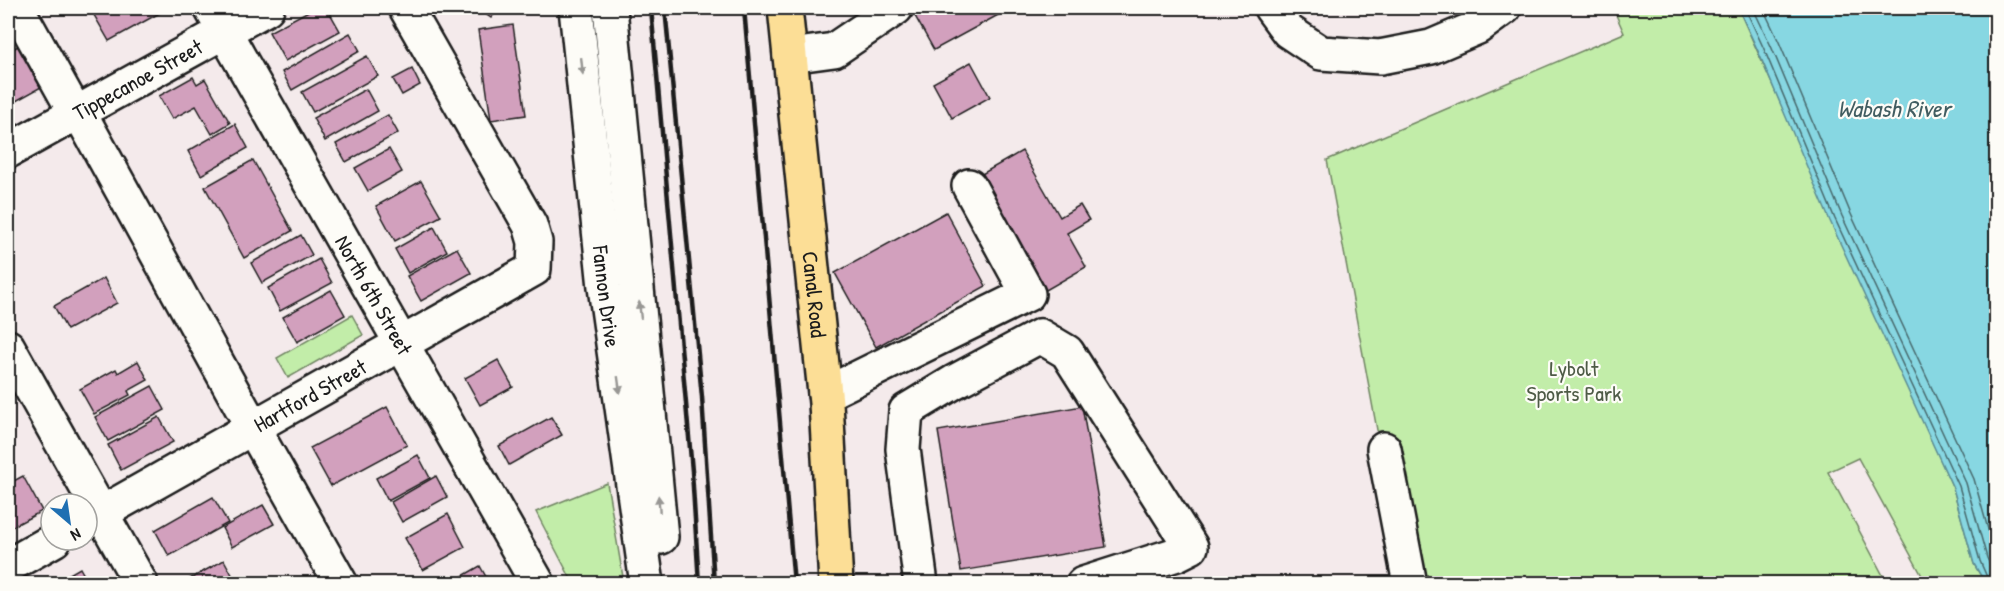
<svg xmlns="http://www.w3.org/2000/svg" width="2004" height="591" viewBox="0 0 2004 591" font-family="'Patrick Hand',sans-serif">
	<style>
		.green { fill: #c2eda9; stroke: #6f8462; stroke-width: 1.5 }
		.water { fill: #87d7e2; stroke: #5c8c93; stroke-width: 1.5 }
		.lines { fill: none; stroke-linecap: round; stroke-linejoin: round }
		.shore { stroke: #47676b; stroke-width: 1.5 }
		.building { fill: #d2a0bd; stroke: #1c1c1c; stroke-width: 1.5 }
		.minor-casing { stroke: #1c1c1c; stroke-width: 38 }
		.major-casing { stroke: #1c1c1c; stroke-width: 38 }
		.minor { stroke: #fdfcf7; stroke-width: 33 }
		.major { stroke: #fcde96; stroke-width: 33 }
		.rail { stroke: #1c1c1c; stroke-width: 4.5 }
		.oneway { fill: #989794 }
		.labels { text-anchor: middle; stroke-width: 4.5; stroke-linejoin: round; paint-order: stroke }
		.street-label { font-size: 22px; fill: #1c1c1c; stroke: #fdfcf7 }
		.park-label { font-size: 22px; fill: #4e5b46; stroke: #fdfcf7 }
		.water-label { font-size: 24px; font-style: italic; fill: #415d61; stroke: #fdfcf7 }
	</style>
	<rect width="100%" height="100%" fill="#f4eaeb"/>
	<filter id="ink" filterUnits="userSpaceOnUse"><feTurbulence type="fractalNoise" baseFrequency=".0167" numOctaves="2"/><feDisplacementMap in="SourceGraphic" scale="12" xChannelSelector="R" yChannelSelector="G"/><feConvolveMatrix kernelMatrix="1 2 1 2 8 2 1 2 1" color-interpolation-filters="sRGB"/></filter>
	<g filter="url(#ink)">
		<!-- green -->
		<g class="green">
			<polygon points="1613,8 1738,8 1953,488 1974,564 1985,583 1926,583 1858,458 1828,472 1887,583 1398,583 1385,473 1327,160 1624,33"/>
			<polygon points="352,315 363,335 288,378 277,358"/>
			<polygon points="607,483 624,583 573,583 536,512"/>
		</g>
		<!-- water -->
		<polygon class="water" points="1738,8 1996,8 1996,583 1985,583 1974,564 1953,488 1830,221 1758,51"/>
		<g class="lines">
			<!-- shore -->
			<g class="shore">
				<polyline points="1745,8 1764,49 1835,219 1959,486 1980,561 1990,584"/>
				<polyline points="1753,8 1771,46 1842,216 1966,483 1987,558 1996,577"/>
				<polyline points="1763,8 1779,42 1850,212 1974,479 1996,558"/>
			</g>
		</g>
		<!-- building -->
		<g class="building">
			<polygon points="90,8 163,8 165,10 109,41"/>
			<polygon points="314,8 327,8 340,31 285,61 269,32"/>
			<polygon points="477,8 499,8 491,18"/>
			<polygon points="930,8 1011,8 934,50 915,16"/>
			<polygon points="513,25 526,115 491,120 478,30"/>
			<polygon points="350,33 360,51 292,90 282,72"/>
			<polygon points="21,44 43,86 16,101 8,86 8,52"/>
			<polygon points="367,56 378,76 313,112 302,92"/>
			<polygon points="971,62 990,97 952,118 933,83"/>
			<polygon points="412,69 420,85 402,95 393,79"/>
			<polygon points="193,77 197,84 205,79 230,123 212,134 196,106 172,119 159,96"/>
			<polygon points="366,89 378,111 325,141 313,118"/>
			<polygon points="388,115 398,133 346,162 336,144"/>
			<polygon points="235,124 248,148 201,175 188,151"/>
			<polygon points="389,149 402,172 368,191 355,168"/>
			<polygon points="1022,151 1060,217 1080,205 1089,220 1067,233 1086,267 1046,290 980,175"/>
			<polygon points="253,160 292,231 244,258 205,187"/>
			<polygon points="421,181 441,216 395,241 376,206"/>
			<polygon points="946,212 986,286 876,347 835,273"/>
			<polygon points="434,227 447,251 408,273 395,249"/>
			<polygon points="301,235 312,255 262,283 251,263"/>
			<polygon points="457,248 471,273 421,301 407,276"/>
			<polygon points="319,259 332,283 280,311 268,288"/>
			<polygon points="104,278 117,303 67,330 54,306"/>
			<polygon points="331,290 345,315 297,342 283,317"/>
			<polygon points="498,360 513,387 480,405 465,378"/>
			<polygon points="138,361 148,380 128,391 130,395 94,414 80,389 116,369 118,373"/>
			<polygon points="152,386 165,410 108,441 95,417"/>
			<polygon points="1082,406 1106,547 961,571 938,431"/>
			<polygon points="387,407 407,445 331,486 310,448"/>
			<polygon points="159,417 173,442 121,470 108,445"/>
			<polygon points="551,417 562,435 509,465 499,446"/>
			<polygon points="418,455 430,478 388,501 376,478"/>
			<polygon points="23,476 42,511 8,529 8,484"/>
			<polygon points="436,476 447,497 402,522 391,502"/>
			<polygon points="213,497 228,523 169,556 155,530"/>
			<polygon points="263,505 274,524 232,547 222,528"/>
			<polygon points="448,514 465,547 423,570 405,538"/>
			<polygon points="224,560 236,582 181,584"/>
			<polygon points="480,566 490,584 449,584"/>
			<polygon points="80,568 89,584 52,584"/>
		</g>
		<g class="lines">
			<defs>
				<g id="minor">
					<polyline points="17,8 76,114"/>
					<path id="s1" d="M211,8L538,584"/>
					<path id="s2" d="M576,8L605,287L647,584"/>
					<polyline points="610,8 661,537"/>
					<polyline points="1271,8 1288,31 1321,53 1380,57 1431,47 1478,27 1504,8"/>
					<polyline points="790,56 834,50 896,8"/>
					<polyline points="79,112 253,428 341,584"/>
					<path id="s3" d="M8,151L267,8"/>
					<polyline points="8,347 141,584"/>
					<polyline points="825,394 1028,294 969,186"/>
					<polyline points="1384,449 1410,584"/>
					<path id="s4" d="M87,521L534,269L535,242L530,225L406,8"/>
					<polyline points="8,566 54,540"/>
					<polyline points="921,584 903,449 906,411 954,382 1040,336 1067,352 1191,547 1177,554 1083,584"/>
				</g>
				<g id="major">
					<path id="s5" d="M785,8L826,403L836,584"/>
				</g>
			</defs>
			<!-- minor casing -->
			<use href="#minor" class="minor-casing"/>
			<!-- major casing -->
			<use href="#major" class="major-casing"/>
			<!-- minor -->
			<use href="#minor" class="minor"/>
			<!-- major -->
			<use href="#major" class="major"/>
			<!-- rail -->
			<g class="rail">
				<polyline points="651,8 692,471 699,584"/>
				<polyline points="665,8 702,397 714,584"/>
				<polyline points="744,8 794,584"/>
			</g>
		</g>
		<!-- one-way arrows -->
		<defs><path id="oneway-solid" d="M-6-.8H1V-3.2L6.5 0L1 3.2V.8H-6Z" transform="scale(1.5)"/></defs>
		<g class="oneway">
			<use href="#oneway-solid" transform="translate(582 66) rotate(84)"/>
			<use href="#oneway-solid" transform="translate(640 310) rotate(-96)"/>
			<use href="#oneway-solid" transform="translate(619 385) rotate(82)"/>
			<use href="#oneway-solid" transform="translate(659 504) rotate(-95)"/>
		</g>
	</g>
	<g class="labels">
		<!-- street labels -->
		<g class="street-label">
			<text dy="8" stroke="none"><textPath href="#s3" startOffset="148">Tippecanoe Street</textPath></text>
			<text dy="8" stroke="none"><textPath href="#s5" startOffset="288">Canal Road</textPath></text>
			<text dy="8" stroke="none"><textPath href="#s1" startOffset="330">North 6th Street</textPath></text>
			<text dy="8" stroke="none"><textPath href="#s2" startOffset="290">Fannon Drive</textPath></text>
			<text dy="8" stroke="none"><textPath href="#s4" startOffset="256">Hartford Street</textPath></text>
		</g>
		<!-- park labels -->
		<g class="park-label">
			<text x="1574" y="376">Lybolt<tspan x="1574" dy="25">Sports Park</tspan></text>
		</g>
		<!-- water labels -->
		<g class="water-label">
			<text x="1894" y="117">Wabash River</text>
		</g>
	</g>
	<!-- margin -->
	<rect width="2004" height="591" fill="none" stroke="#fdfcf7" stroke-width="30"/>
	<rect x="15" y="15" width="1974" height="561" fill="none" stroke="#1c1c1c" stroke-width="2" filter="url(#ink)"/>
	<!-- north arrow -->
	<g transform="translate(69 522) rotate(151)"><circle r="28" fill="#fdfcf7" stroke="#a3a29f" stroke-width="1.5"/>
	<path d="M0-4.5L10 22L0 15L-10 22Z" fill="#1f6fb2"/>
	<text y="-9" font-size="16" font-weight="bold" text-anchor="middle" fill="#1c1c1c">N</text>
	</g>
</svg>
